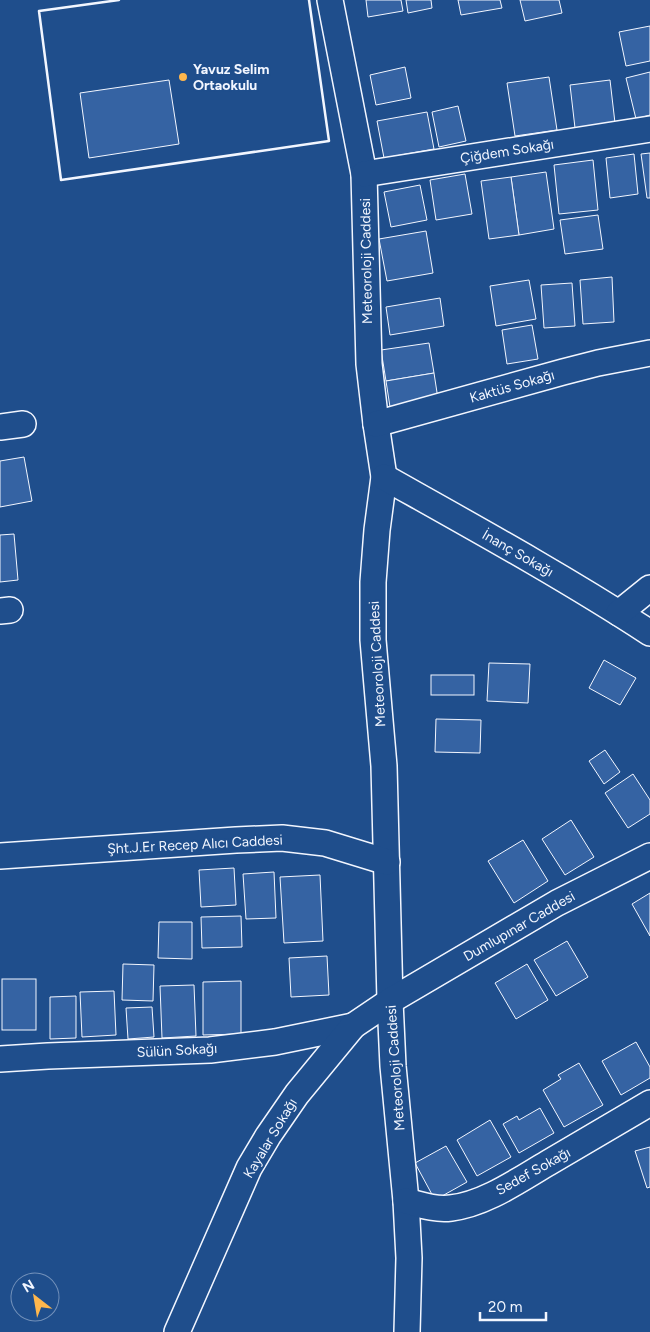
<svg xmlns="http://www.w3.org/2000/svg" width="650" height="1332" viewBox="0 0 650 1332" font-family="Figtree,sans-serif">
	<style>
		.building { fill: #3563a3; stroke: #f2f6ff }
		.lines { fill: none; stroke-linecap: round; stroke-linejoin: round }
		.minor-casing { stroke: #f2f6ff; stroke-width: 28 }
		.minor { stroke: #1f4e8c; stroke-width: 25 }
		.wall { stroke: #f2f6ff; stroke-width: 2.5 }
		.poi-dot { fill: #ffb74d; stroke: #1f4e8c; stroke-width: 2 }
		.labels { text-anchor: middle; stroke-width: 4; stroke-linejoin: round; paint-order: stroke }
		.poi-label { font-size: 14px; font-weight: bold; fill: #f2f6ff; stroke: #1f4e8c; text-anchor: start }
		.street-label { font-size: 14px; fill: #f2f6ff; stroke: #1f4e8c }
	</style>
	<rect width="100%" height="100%" fill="#1f4e8c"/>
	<!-- building -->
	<g class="building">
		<polygon points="366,0 401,0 403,11 368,17"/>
		<polygon points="406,0 431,0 432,8 408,13"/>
		<polygon points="458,0 500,0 502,8 461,15"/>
		<polygon points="520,0 559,0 562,13 525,21"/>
		<polygon points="650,26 650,61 626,66 619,32"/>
		<polygon points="405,67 411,98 376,105 370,75"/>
		<polygon points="650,72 650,115 636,119 626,78"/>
		<polygon points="549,77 557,130 515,136 507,83"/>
		<polygon points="169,80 179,144 89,158 80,93"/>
		<polygon points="610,80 615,123 575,128 570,85"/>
		<polygon points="458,106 466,141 439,147 432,112"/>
		<polygon points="427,112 434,149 384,158 377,121"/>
		<polygon points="650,153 650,198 647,198 641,154"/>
		<polygon points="634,154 638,194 610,198 606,158"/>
		<polygon points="593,160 598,210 559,214 554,165"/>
		<polygon points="546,172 554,229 519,235 511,177"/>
		<polygon points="465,174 472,214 436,220 430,180"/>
		<polygon points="511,177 519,235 489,239 481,181"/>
		<polygon points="420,185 427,220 391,227 384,192"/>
		<polygon points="598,215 603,249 565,254 560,220"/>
		<polygon points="426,231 433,273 387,281 379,239"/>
		<polygon points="612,277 614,322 583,324 580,280"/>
		<polygon points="529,280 536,319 496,326 490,286"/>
		<polygon points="572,283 575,326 544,328 541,285"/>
		<polygon points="440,298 444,326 390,335 386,307"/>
		<polygon points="532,325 538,359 507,364 502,330"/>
		<polygon points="429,343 434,373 386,381 381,350"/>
		<polygon points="434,373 438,399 390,407 386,381"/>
		<polygon points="24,457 32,501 0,507 0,461"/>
		<polygon points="14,534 18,580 0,582 0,535"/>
		<polygon points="604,660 636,678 620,705 589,688"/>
		<polygon points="489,663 530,664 528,703 487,701"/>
		<rect x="431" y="675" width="43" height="20"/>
		<polygon points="436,719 481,720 480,753 435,752"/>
		<polygon points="605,750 620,772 604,784 589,761"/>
		<polygon points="633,774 650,800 650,814 628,828 605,793"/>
		<polygon points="571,820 594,857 565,875 542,839"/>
		<polygon points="523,840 548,881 514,903 488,861"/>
		<polygon points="234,868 236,905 201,907 199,870"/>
		<polygon points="274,872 276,918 246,919 243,874"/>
		<polygon points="320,875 323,941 284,943 280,877"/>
		<polygon points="650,893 650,936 632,904"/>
		<polygon points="241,916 242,947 202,948 201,917"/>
		<polygon points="159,922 192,922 192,959 158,958"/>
		<polygon points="567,941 588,977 556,996 534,960"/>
		<polygon points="327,956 329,995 291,997 289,958"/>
		<polygon points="123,964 154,965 153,1001 122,1000"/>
		<polygon points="527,964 548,1000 516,1019 495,983"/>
		<rect x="2" y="979" width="34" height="51"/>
		<polygon points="241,981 241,1034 203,1035 203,982"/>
		<polygon points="194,985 196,1036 162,1038 160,986"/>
		<polygon points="114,991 116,1035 82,1037 80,992"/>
		<polygon points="76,996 76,1038 50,1039 50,997"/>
		<polygon points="152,1007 154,1037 128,1039 126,1008"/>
		<polygon points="636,1042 650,1067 650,1078 621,1095 602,1061"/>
		<polygon points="579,1063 603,1105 564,1127 543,1090 561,1079 558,1075"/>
		<polygon points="540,1108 554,1133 519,1153 503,1124 517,1116 519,1120"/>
		<polygon points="490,1120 511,1157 477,1176 457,1140"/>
		<polygon points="446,1146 467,1182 435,1200 415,1163"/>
		<polygon points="650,1147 650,1187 647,1188 635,1151"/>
	</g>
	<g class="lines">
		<defs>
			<g id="minor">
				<polyline points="330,0 364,174 369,364 376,424 384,477 377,530 373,582 373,640 384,766 390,1001 393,1066 406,1201 409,1258 407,1332"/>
				<polyline points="364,174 650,129"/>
				<polyline points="376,424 563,372 598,363 650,353"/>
				<polyline points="0,427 23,424"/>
				<path d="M384,477C473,527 564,577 650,633"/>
				<polyline points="0,611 10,610"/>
				<polyline points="619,613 650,588"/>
				<polyline points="0,856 236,840 282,838 325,843 387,862"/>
				<polyline points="0,1059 48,1056 210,1050 275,1042 353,1026"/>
				<path d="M406,1201C421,1205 436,1210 451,1208C485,1204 519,1180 548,1163C582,1143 616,1123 650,1103"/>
				<polyline points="177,1332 249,1168 268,1136 297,1094 353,1026 390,1001 557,903 650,856"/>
			</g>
		</defs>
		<!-- minor casing -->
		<use href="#minor" class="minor-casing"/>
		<!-- minor -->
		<use href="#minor" class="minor"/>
		<!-- wall -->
		<polyline class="wall" points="119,0 39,11 61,180 329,141 309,0"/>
	</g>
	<!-- markers -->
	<circle class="poi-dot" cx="183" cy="77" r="5"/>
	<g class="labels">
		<!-- poi labels -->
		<g class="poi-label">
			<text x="193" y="74">Yavuz Selim<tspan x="193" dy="16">Ortaokulu</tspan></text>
		</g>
		<!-- street labels -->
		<g class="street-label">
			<text transform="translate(507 151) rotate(-9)" y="5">Çiğdem Sokağı</text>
			<text transform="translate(366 261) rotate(-91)" y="5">Meteoroloji Caddesi</text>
			<text transform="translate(512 386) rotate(-16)" y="5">Kaktüs Sokağı</text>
			<text transform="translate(518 553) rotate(30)" y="5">İnanç Sokağı</text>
			<text transform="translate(377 664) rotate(-93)" y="5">Meteoroloji Caddesi</text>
			<text transform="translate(195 844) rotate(-3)" y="5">Şht.J.Er Recep Alıcı Caddesi</text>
			<text transform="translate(519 926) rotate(-30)" y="5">Dumlupınar Caddesi</text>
			<text transform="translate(177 1050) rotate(-3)" y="5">Sülün Sokağı</text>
			<text transform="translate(395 1068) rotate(-94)" y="5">Meteoroloji Caddesi</text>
			<text transform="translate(270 1138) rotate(-59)" y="5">Kayalar Sokağı</text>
			<text transform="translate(533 1171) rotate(-29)" y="5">Sedef Sokağı</text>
		</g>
	</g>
	<!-- north arrow -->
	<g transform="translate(35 1297) rotate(329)"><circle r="24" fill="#1f4e8c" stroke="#7391ba"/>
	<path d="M0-4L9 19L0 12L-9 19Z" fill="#ffb74d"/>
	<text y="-8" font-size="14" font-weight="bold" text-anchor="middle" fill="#f2f6ff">N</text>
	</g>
	<!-- scale -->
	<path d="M480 1312v8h66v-8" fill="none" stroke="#f2f6ff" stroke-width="2.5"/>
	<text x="488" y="1312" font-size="15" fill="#f2f6ff" stroke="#1f4e8c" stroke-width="4" paint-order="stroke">20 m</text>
</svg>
